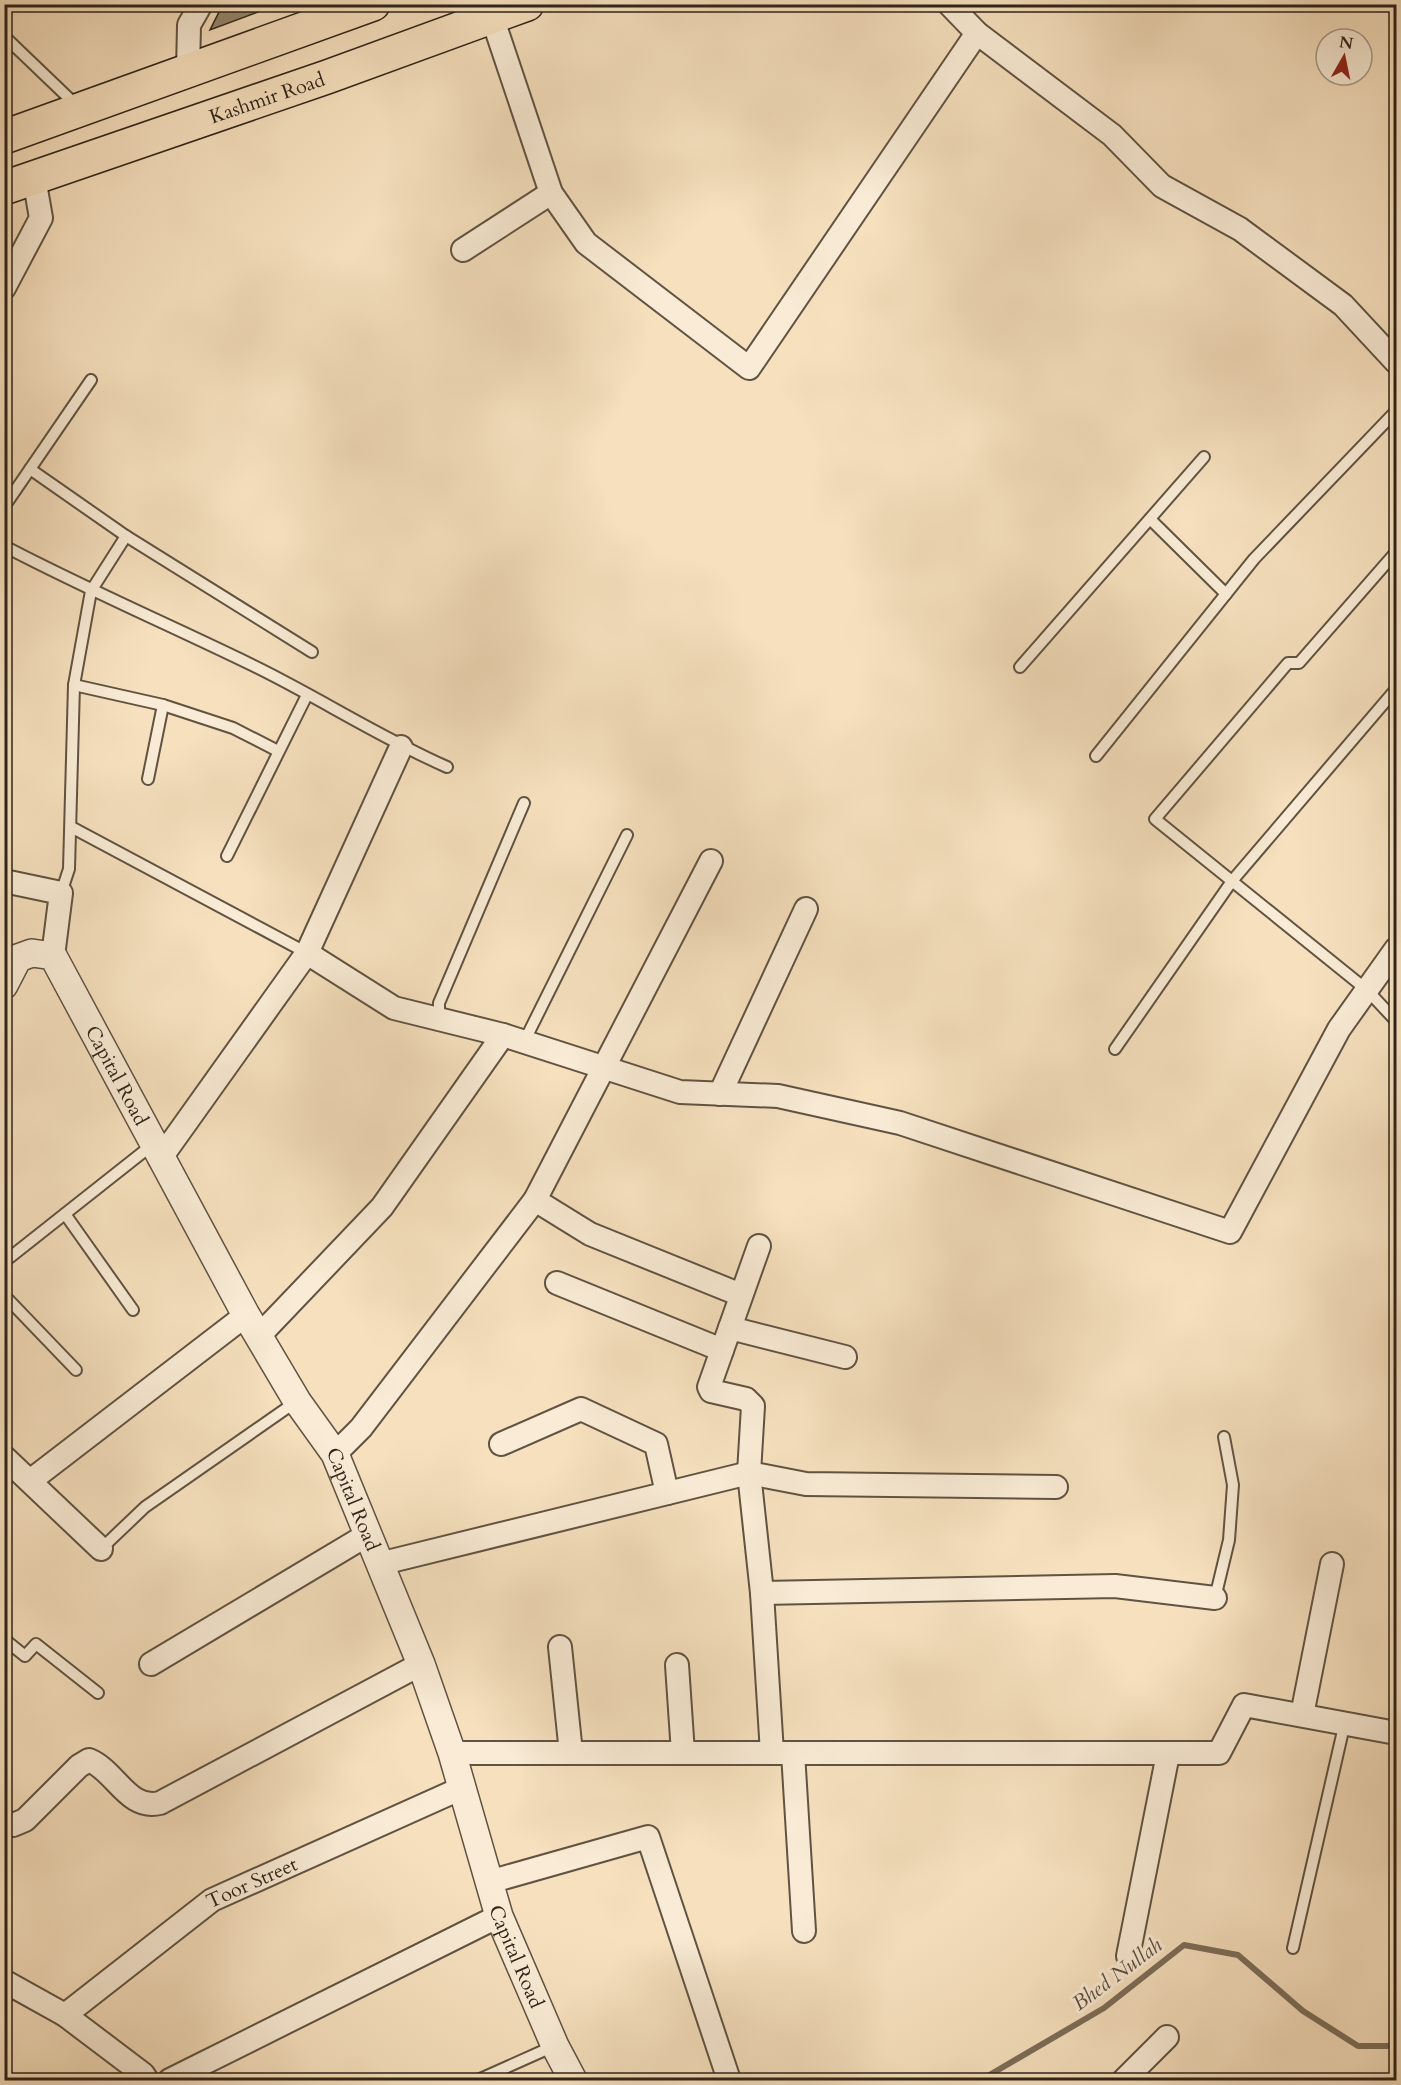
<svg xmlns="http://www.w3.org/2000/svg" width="1401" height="2085" viewBox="0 0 1401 2085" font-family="Cardo,serif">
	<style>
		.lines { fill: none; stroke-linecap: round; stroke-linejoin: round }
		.stream { stroke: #7d6e5a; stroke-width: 6 }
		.building { fill: #96866f; stroke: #2e2419; stroke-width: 1.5 }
		.service-casing { stroke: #605342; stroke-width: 14 }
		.minor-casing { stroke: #605342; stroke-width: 26 }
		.tertiary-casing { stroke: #605342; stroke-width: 30 }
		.primary-casing { stroke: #2e2419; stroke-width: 36 }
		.service { stroke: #f9ebd5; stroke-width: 10 }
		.minor { stroke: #f9ebd5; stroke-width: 22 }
		.tertiary { stroke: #f9ebd5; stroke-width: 27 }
		.primary { stroke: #f6e0be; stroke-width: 33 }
		.labels { text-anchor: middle; stroke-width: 6; stroke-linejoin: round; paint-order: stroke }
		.street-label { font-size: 20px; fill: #2e2419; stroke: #f9ebd5 }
		.water-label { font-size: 21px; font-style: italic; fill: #5c4f3f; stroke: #f9ebd5 }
	</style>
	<rect width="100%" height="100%" fill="#f6e0be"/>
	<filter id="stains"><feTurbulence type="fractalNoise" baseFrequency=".00333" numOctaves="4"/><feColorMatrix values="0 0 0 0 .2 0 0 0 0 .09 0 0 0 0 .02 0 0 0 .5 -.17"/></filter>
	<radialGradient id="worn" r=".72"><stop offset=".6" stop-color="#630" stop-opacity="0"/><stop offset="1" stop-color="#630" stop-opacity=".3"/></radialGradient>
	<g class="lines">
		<!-- stream -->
		<polyline class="stream" points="981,2080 1104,2008 1184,1945 1238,1955 1303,2011 1358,2046 1396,2046"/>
	</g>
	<!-- building -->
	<polygon class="building" points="223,4 274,4 274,6 210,30"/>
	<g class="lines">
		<defs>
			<g id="service">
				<polyline points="4,7 6,4"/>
				<polyline points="4,36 76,105"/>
				<polyline points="30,469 126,536 312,652"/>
				<polyline points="4,507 91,380"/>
				<polyline points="1151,520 1226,594"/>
				<path d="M4,546C86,589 170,625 252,665C318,697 379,737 447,767"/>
				<polyline points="1396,552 1299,663 1288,663 1155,819 1367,990 1396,1021"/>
				<polyline points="1020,667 1204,457"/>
				<polyline points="74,685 163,705 233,728 278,751"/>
				<polyline points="1096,756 1254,559 1396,411"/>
				<polyline points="148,779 163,705"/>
				<polyline points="71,827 307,953"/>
				<polyline points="227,856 307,695"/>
				<polyline points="61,893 69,869 74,685 91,591 126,536"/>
				<polyline points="439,1019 439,1003 524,803"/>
				<polyline points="524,1042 627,835"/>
				<polyline points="1115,1049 1232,881 1396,689"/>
				<polyline points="65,1214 133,1310"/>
				<polyline points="4,1262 152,1145"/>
				<polyline points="4,1295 76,1370"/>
				<polyline points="101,1549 145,1507 297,1401"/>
				<polyline points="1215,1598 1229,1540 1233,1485 1224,1437"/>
				<polyline points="4,1639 25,1656 36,1644 98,1693"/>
				<polyline points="1293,1948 1345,1722"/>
				<polyline points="478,2080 554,2046"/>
			</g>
			<g id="minor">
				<polyline points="949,4 977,33 1112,135 1162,186 1240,229 1343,305 1396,362"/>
				<polyline points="492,17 551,193 586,243 749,368 977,33"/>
				<polyline points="188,71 189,25 201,4"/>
				<polyline points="463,250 551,193"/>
				<polyline points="4,288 41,218 34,178"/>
				<polyline points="4,881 61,893 53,956"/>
				<polyline points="307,953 394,1008 503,1035 680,1092 778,1096 900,1123 1230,1232 1339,1029 1396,949"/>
				<polyline points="720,1094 806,909"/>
				<polyline points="160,1159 307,953 401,747"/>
				<polyline points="535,1200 590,1234 741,1295"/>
				<polyline points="759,1246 709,1387 711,1391 746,1399 753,1406 749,1473 762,1593 772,1753"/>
				<polyline points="557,1283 722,1350"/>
				<polyline points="730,1328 845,1357"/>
				<polyline points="258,1337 382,1207 503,1035"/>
				<polyline points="501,1444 581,1409 656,1444 667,1493"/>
				<polyline points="335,1454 361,1428 535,1200 711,861"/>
				<polyline points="4,1457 101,1549"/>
				<polyline points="30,1481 246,1315"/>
				<polyline points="379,1564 749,1473 806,1484 1056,1487"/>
				<polyline points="762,1593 1115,1586 1215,1598"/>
				<polyline points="560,1647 571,1753"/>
				<polyline points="151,1664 367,1535"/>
				<polyline points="677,1665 683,1753"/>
				<polyline points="1302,1715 1332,1564"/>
				<polyline points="452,1753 1219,1753 1244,1705 1396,1733"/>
				<polyline points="793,1753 804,1931"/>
				<path d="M4,1822L13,1825L25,1820L79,1766L89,1760C116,1771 128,1811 160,1803L421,1664"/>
				<polyline points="489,1882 648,1837 729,2080"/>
				<polyline points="1128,1956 1168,1754"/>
				<polyline points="4,1981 65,2015 143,2074 147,2080"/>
				<path id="s1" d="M65,2015L212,1900L462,1788"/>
				<polyline points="170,2080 499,1916"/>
				<polyline points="1124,2080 1167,2037"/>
			</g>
			<g id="tertiary">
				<path id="s2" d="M4,985L18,958L32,953L53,956L246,1315L297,1401L335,1454L421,1664L452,1753L499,1916L555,2046L573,2080"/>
			</g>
			<g id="primary">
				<polyline points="4,137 373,4"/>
				<path id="s3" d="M4,188L327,77L527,4"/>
			</g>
		</defs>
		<!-- service casing -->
		<use href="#service" class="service-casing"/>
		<!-- minor casing -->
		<use href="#minor" class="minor-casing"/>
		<!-- tertiary casing -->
		<use href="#tertiary" class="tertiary-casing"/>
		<!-- primary casing -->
		<use href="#primary" class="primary-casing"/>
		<!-- service -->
		<use href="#service" class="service"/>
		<!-- minor -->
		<use href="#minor" class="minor"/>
		<!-- tertiary -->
		<use href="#tertiary" class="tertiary"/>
		<!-- primary -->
		<use href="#primary" class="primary"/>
	</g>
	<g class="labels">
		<!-- street labels -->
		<g class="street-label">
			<text dy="7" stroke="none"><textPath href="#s3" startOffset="278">Kashmir Road</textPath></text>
			<text dy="7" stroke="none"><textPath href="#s2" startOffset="202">Capital Road</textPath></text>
			<text dy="7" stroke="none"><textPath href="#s2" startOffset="688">Capital Road</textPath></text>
			<text dy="7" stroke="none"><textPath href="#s1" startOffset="230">Toor Street</textPath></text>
			<text dy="7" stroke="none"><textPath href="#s2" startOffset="1174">Capital Road</textPath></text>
		</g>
		<!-- water labels -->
		<g class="water-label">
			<text transform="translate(1117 1974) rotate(-37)" y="7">Bhed Nullah</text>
		</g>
	</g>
	<!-- margin -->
	<rect width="1401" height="2085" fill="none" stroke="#f6e0be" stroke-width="24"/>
	<rect x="6" y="6" width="1389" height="2073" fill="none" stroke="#2e2419" stroke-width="3"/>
	<rect x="12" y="12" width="1377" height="2061" fill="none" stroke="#2e2419" stroke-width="1.5"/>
	<!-- north arrow -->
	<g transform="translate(1344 57) rotate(9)"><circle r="28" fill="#f9ebd5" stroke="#a89b8a" stroke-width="1.5"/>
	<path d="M0-4.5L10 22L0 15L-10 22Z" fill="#8f2418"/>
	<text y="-9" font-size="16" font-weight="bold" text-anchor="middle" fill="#2e2419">N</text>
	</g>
	<rect width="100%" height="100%" filter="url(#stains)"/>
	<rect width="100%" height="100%" fill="url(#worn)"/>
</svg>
